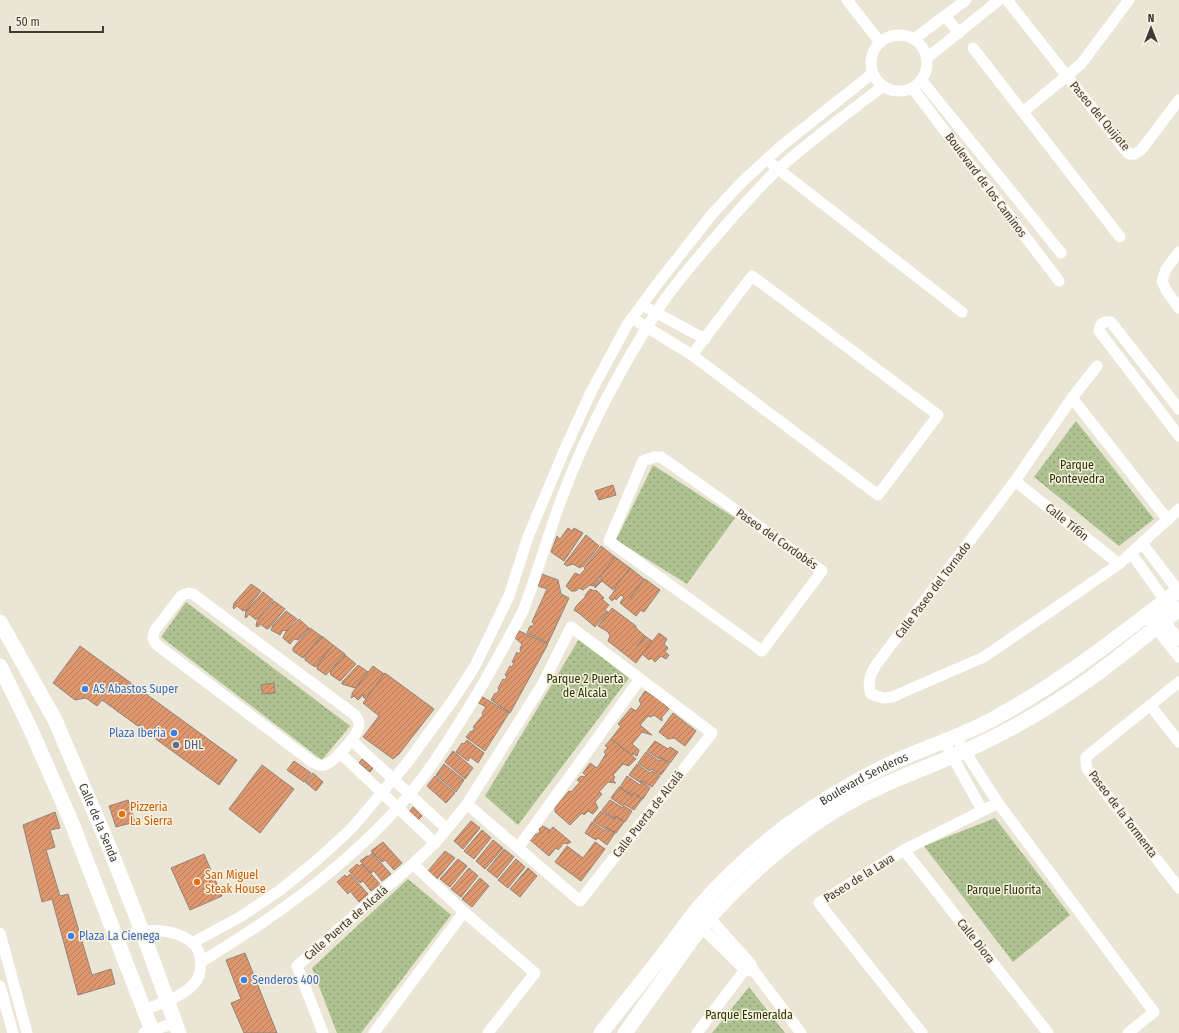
<svg xmlns="http://www.w3.org/2000/svg" width="1179" height="1033" viewBox="0 0 1179 1033" font-family="'Fira Sans Condensed',sans-serif">
	<style>
		.green { fill: url(#green-dots) }
		.building { fill: url(#building-hatch); stroke: #93847c }
		.lines { fill: none; stroke-linecap: round; stroke-linejoin: round }
		.street { stroke: #fff; stroke-width: 11 }
		.secondary { stroke: #fff; stroke-width: 15 }
		.shop-dot { fill: #3f7fe0; stroke: #f9f2e3; stroke-width: 1.5 }
		.service-dot { fill: #5c6f8a; stroke: #f9f2e3; stroke-width: 1.5 }
		.food-dot { fill: #e8710a; stroke: #f9f2e3; stroke-width: 1.5 }
		.labels { text-anchor: middle; stroke-width: 3; stroke-linejoin: round; paint-order: stroke }
		.street-label { font-size: 12px; fill: #3f3c36; stroke: #f9f2e3 }
		.park-label { font-size: 12px; fill: #263600; stroke: #f9f2e3 }
		.shop-label { font-size: 12px; fill: #366cbe; stroke: #f9f2e3; text-anchor: start }
		.service-label { font-size: 12px; fill: #4e5e75; stroke: #f9f2e3; text-anchor: start }
		.food-label { font-size: 12px; fill: #c56008; stroke: #f9f2e3; text-anchor: start }
	</style>
	<defs>
		<pattern id="green-dots" width="8" height="8" patternUnits="userSpaceOnUse"><rect width="8" height="8" fill="#aec190"/><path d="M2 2h.1M6 6h.1" fill="none" stroke="#8f9e76" stroke-width="1.8" stroke-linecap="round"/></pattern>
		<pattern id="building-hatch" width="6" height="6" patternUnits="userSpaceOnUse"><rect width="6" height="6" fill="#de966d"/><path d="M-1 1l2-2M0 6l6-6M5 7l2-2" fill="none" stroke="#b57c5a"/></pattern>
	</defs>
	<rect width="100%" height="100%" fill="#ebe5d5"/>
	<!-- green -->
	<g class="green">
		<polygon points="1076,421 1154,519 1119,546 1034,477"/>
		<polygon points="653,465 735,518 687,584 616,540"/>
		<polygon points="186,602 350,726 322,760 161,637"/>
		<polygon points="579,639 629,678 518,825 485,796"/>
		<polygon points="995,818 1070,915 1013,962 924,846"/>
		<polygon points="408,879 451,915 361,1033 337,1033 312,968"/>
		<polygon points="749,987 785,1033 712,1033"/>
	</g>
	<!-- building -->
	<g class="building">
		<polygon points="613,485 616,495 599,500 595,491"/>
		<polygon points="568,528 572,531 574,528 583,533 564,561 551,552 557,536 560,539"/>
		<polygon points="586,535 599,546 583,567 581,566 580,568 573,564 567,566 564,564"/>
		<polygon points="601,546 615,557 593,586 590,585 583,590 579,588 576,591 571,591 566,586 575,573 580,575 585,569 584,568"/>
		<polygon points="615,557 630,568 613,590 602,581 595,588 594,586 601,578 601,575"/>
		<polygon points="630,568 644,579 630,598 645,579 660,590 644,612 641,610 636,616 620,603 624,597 621,595 616,600 615,598 612,601 609,598 615,590 616,586"/>
		<polygon points="542,574 558,580 561,594 569,598 548,643 527,633 530,626 533,626 534,624 532,622 547,589 538,586"/>
		<polygon points="251,584 261,591 246,610 243,611 237,606 234,609 233,608 234,603"/>
		<polygon points="590,589 595,591 596,590 604,598 602,599 609,605 605,610 608,612 595,627 580,614 574,610 577,605 585,597 586,594"/>
		<polygon points="263,592 273,600 258,619 255,619 249,614 246,618 245,617 246,611"/>
		<polygon points="274,601 285,609 269,628 267,629 260,624 258,627 256,626 257,621"/>
		<polygon points="612,608 636,626 636,628 645,636 637,646 638,646 645,636 652,641 636,663 608,641 610,636 608,632 598,626"/>
		<polygon points="286,611 297,619 286,631 283,630 280,635 271,630 273,625"/>
		<polygon points="299,619 309,628 298,640 294,639 290,644 283,638 285,633"/>
		<polygon points="310,628 321,636 303,658 293,651 293,648"/>
		<polygon points="517,630 548,644 510,713 491,700 495,693 496,694 499,690 498,688 503,679 505,680 507,676 505,675 510,666 512,667 514,663 512,662 517,652 518,654 521,651 520,649 522,644 514,637"/>
		<polygon points="659,633 667,639 664,644 668,648 665,652 669,655 666,659 661,656 655,662 651,658 649,660 642,654"/>
		<polygon points="322,636 333,645 315,667 305,660 305,656"/>
		<polygon points="333,645 345,654 326,675 317,669 317,666"/>
		<polygon points="80,646 237,760 219,785 102,700 97,706 86,698 75,700 53,683"/>
		<polygon points="345,655 356,664 340,681 331,675 330,672"/>
		<polygon points="358,665 368,672 355,688 342,684 342,682"/>
		<polygon points="373,666 384,674 366,699 363,697 364,694 358,700 354,696 351,698 352,696 352,693"/>
		<polygon points="385,673 434,709 399,754 393,759 363,737 379,716 363,703"/>
		<polygon points="274,683 275,693 264,694 262,691 261,685"/>
		<polygon points="645,691 653,696 655,695 669,709 662,717 662,721 654,715 651,717 648,716 640,725 652,735 642,732 632,744 639,750 637,756 633,754 632,755 611,739 621,726 618,724 631,708 636,711 641,704 639,700"/>
		<polygon points="481,696 509,713 485,751 466,737 471,731 472,732 475,727 473,727 483,715 482,713 486,707 477,702"/>
		<polygon points="673,713 696,731 685,746 674,738 668,739 659,732"/>
		<polygon points="611,739 636,759 629,766 623,764 613,775 615,777 613,780 616,783 608,782 599,792 602,794 595,802 598,808 593,814 588,811 584,815 582,813 570,825 555,812 555,808 569,791 571,792 580,782 577,780 581,776 584,777 586,776 583,773 590,763 597,768 606,754 604,752 608,747 605,746"/>
		<polygon points="467,740 484,753 478,763 470,757 468,761 456,752 462,743 464,744"/>
		<polygon points="655,741 668,749 670,747 678,752 670,763 660,757 659,759 647,751"/>
		<polygon points="453,751 473,768 465,779 445,762"/>
		<polygon points="646,752 659,761 661,758 669,764 661,775 651,769 650,771 638,763"/>
		<polygon points="362,759 373,768 370,772 359,763"/>
		<polygon points="294,761 311,773 304,782 287,770"/>
		<polygon points="444,764 464,780 456,792 436,775"/>
		<polygon points="637,764 650,773 652,771 660,776 652,787 642,781 641,783 629,775"/>
		<polygon points="262,765 294,789 260,833 229,809"/>
		<polygon points="313,773 323,782 316,791 305,782"/>
		<polygon points="435,776 455,793 446,803 427,786"/>
		<polygon points="627,776 640,785 642,782 650,788 643,799 633,793 632,795 620,787"/>
		<polygon points="619,787 632,796 634,793 642,799 634,810 624,804 623,806 611,798"/>
		<polygon points="128,800 135,822 116,827 109,806"/>
		<polygon points="610,800 623,808 624,806 632,811 625,822 615,816 614,818 602,810"/>
		<polygon points="413,807 422,816 418,820 409,812"/>
		<polygon points="601,811 614,819 616,817 624,822 616,833 606,827 605,829 593,821"/>
		<polygon points="55,812 60,828 50,830 55,847 46,850 60,896 68,894 92,975 111,969 115,984 78,995 52,899 42,902 23,825"/>
		<polygon points="471,821 480,828 463,849 454,841"/>
		<polygon points="592,822 605,831 607,828 615,833 607,845 598,838 596,840 585,833"/>
		<polygon points="543,826 550,830 548,833 553,827 571,842 567,844 564,843 558,850 556,848 549,856 530,840 536,834 538,834 540,831 539,829"/>
		<polygon points="482,830 491,838 474,859 464,851"/>
		<polygon points="493,840 503,848 485,869 476,861"/>
		<polygon points="383,842 402,863 394,870 385,860 382,862 371,851"/>
		<polygon points="595,842 605,849 581,881 555,862 567,846 583,858"/>
		<polygon points="504,849 514,857 497,878 487,870"/>
		<polygon points="445,851 455,858 437,879 428,871"/>
		<polygon points="372,853 391,874 382,881 374,871 371,873 360,861 367,856 370,856"/>
		<polygon points="204,854 222,896 190,910 171,868"/>
		<polygon points="458,859 467,866 450,887 440,879"/>
		<polygon points="516,859 525,867 508,888 498,880"/>
		<polygon points="357,864 359,866 362,864 380,884 371,891 363,881 360,883 349,871"/>
		<polygon points="469,868 478,876 461,897 451,889"/>
		<polygon points="528,868 537,876 520,897 510,889"/>
		<polygon points="350,874 368,894 359,902 350,891 348,894 337,882 345,875 347,877"/>
		<polygon points="480,878 489,886 472,907 462,899"/>
		<polygon points="245,953 277,1033 244,1033 231,1003 241,999 226,960"/>
	</g>
	<g class="lines">
		<!-- street -->
		<g class="street">
			<polyline points="847,0 880,42"/>
			<polyline points="1007,0 1126,151 1129,154 1135,154 1141,150 1179,100"/>
			<polyline points="945,16 959,33"/>
			<circle cx="899" cy="63" r="28"/>
			<polyline points="914,39 966,0"/>
			<polyline points="973,48 1120,237"/>
			<polyline points="927,58 999,0"/>
			<polyline points="922,81 1061,253"/>
			<polyline points="913,89 1059,281"/>
			<polyline points="1023,112 1081,64 1129,0"/>
			<polyline points="773,165 962,312"/>
			<polyline points="1179,252 1166,269 1162,281 1166,290 1179,308"/>
			<polygon points="752,276 938,415 878,495 692,355"/>
			<polyline points="642,305 705,339"/>
			<polyline points="632,318 692,355"/>
			<path d="M1097,366L1072,398L1015,481L876,665C870,675 867,683 871,694L883,698L892,697L984,657L1119,564L1179,509"/>
			<polyline points="1072,398 1168,520"/>
			<path d="M1179,409L1111,322C1104,321 1100,323 1099,331L1179,436"/>
			<polygon points="654,457 661,457 822,571 762,651 609,541 643,461"/>
			<polyline points="1015,481 1119,564"/>
			<polyline points="1142,543 1179,592"/>
			<polyline points="1131,553 1169,606"/>
			<path d="M188,593L193,594L355,715C357,719 360,722 359,726C357,736 334,763 324,765C319,766 316,764 312,762L157,645C152,639 152,637 155,630L181,596Z"/>
			<polyline points="1155,609 1179,640"/>
			<polyline points="1151,622 1179,657"/>
			<polyline points="1179,682 1086,757 1086,764 1087,769 1179,888"/>
			<polyline points="1150,705 1179,742"/>
			<polyline points="955,736 998,803 1154,1012 1128,1033"/>
			<polyline points="351,740 447,829"/>
			<polyline points="944,741 982,810"/>
			<polyline points="340,753 435,843"/>
			<polyline points="518,848 640,679"/>
			<polyline points="904,850 1048,1033"/>
			<polyline points="413,864 464,912 535,973 488,1033"/>
			<polyline points="705,913 750,963 754,971 801,1033"/>
			<polyline points="696,922 745,970 751,971"/>
			<polyline points="0,933 27,1033"/>
			<path d="M117,939C125,937 134,933 143,931C162,929 195,933 200,956C201,964 201,973 197,980C185,997 162,1003 144,1010"/>
			<polyline points="192,943 240,917 279,891 316,861 351,829 407,763 453,700 475,666 509,596 528,537 564,451 591,392 627,325 658,283 713,213 743,181 780,147 873,73"/>
			<path d="M201,962C277,916 351,863 409,795C433,766 453,733 473,701C485,681 496,661 507,641C512,631 518,621 523,611C538,572 549,531 564,492C589,427 623,364 661,305C674,285 691,266 707,247C729,221 751,195 776,171C809,141 847,114 883,86"/>
			<polyline points="0,986 13,1033"/>
			<polyline points="144,1033 175,1023"/>
			<polyline points="323,1033 297,966 413,864 435,843 447,829 467,804 542,685 571,627 712,733 580,901 467,804"/>
			<polyline points="374,1033 464,912"/>
			<polyline points="697,1033 750,963"/>
			<polyline points="922,1033 819,903 904,850 998,803"/>
		</g>
		<!-- secondary -->
		<g class="secondary">
			<path id="s1" d="M0,622L55,720L108,844L142,931L179,1033"/>
			<polyline points="0,666 31,730 71,821 153,1033"/>
			<path id="s2" d="M601,1033C623,1005 646,977 668,948C678,935 688,920 699,907C725,877 755,850 786,826C825,798 867,773 912,754C939,743 967,733 993,719C1060,683 1119,636 1179,590"/>
			<path d="M625,1033L701,927C749,872 808,821 875,789C917,769 963,755 1004,732C1035,716 1063,698 1091,678C1121,656 1150,632 1179,609"/>
		</g>
	</g>
	<!-- markers -->
	<g class="shop-dot">
		<circle cx="85" cy="689" r="4"/>
		<circle cx="174" cy="733" r="4"/>
		<circle cx="71" cy="936" r="4"/>
		<circle cx="244" cy="980" r="4"/>
	</g>
	<circle class="service-dot" cx="176" cy="745" r="4"/>
	<g class="food-dot">
		<circle cx="122" cy="814" r="4"/>
		<circle cx="197" cy="882" r="4"/>
	</g>
	<g class="labels">
		<!-- street labels -->
		<g class="street-label">
			<text transform="translate(1100 116) rotate(50)" y="4">Paseo del Quijote</text>
			<text transform="translate(986 185) rotate(53)" y="4">Boulevard de los Caminos</text>
			<text transform="translate(1067 522) rotate(39)" y="4">Calle Tifón</text>
			<text transform="translate(777 539) rotate(35)" y="4">Paseo del Cordobés</text>
			<text transform="translate(933 590) rotate(-53)" y="4">Calle Paseo del Tornado</text>
			<text dy="4" stroke="none"><textPath href="#s2" startOffset="370">Boulevard Senderos</textPath></text>
			<text transform="translate(648 814) rotate(-52)" y="4">Calle Puerta de Alcalá</text>
			<text transform="translate(1123 814) rotate(53)" y="4">Paseo de la Tormenta</text>
			<text dy="4" stroke="none"><textPath href="#s1" startOffset="224">Calle de la Senda</textPath></text>
			<text transform="translate(859 878) rotate(-32)" y="4">Paseo de la Lava</text>
			<text transform="translate(346 923) rotate(-41)" y="4">Calle Puerta de Alcalá</text>
			<text transform="translate(976 941) rotate(52)" y="4">Calle Diora</text>
		</g>
		<!-- park labels -->
		<g class="park-label">
			<text x="1077" y="469">Parque<tspan x="1077" dy="14">Pontevedra</tspan></text>
			<text x="585" y="683">Parque 2 Puerta<tspan x="585" dy="14">de Alcala</tspan></text>
			<text x="1004" y="894">Parque Fluorita</text>
			<text x="749" y="1019">Parque Esmeralda</text>
		</g>
		<!-- shop labels -->
		<g class="shop-label">
			<text x="93" y="693">AS Abastos Super</text>
			<text x="166" y="737" text-anchor="end">Plaza Iberia</text>
			<text x="79" y="940">Plaza La Cienega</text>
			<text x="252" y="984">Senderos 400</text>
		</g>
		<!-- service labels -->
		<g class="service-label">
			<text x="184" y="749">DHL</text>
		</g>
		<!-- food labels -->
		<g class="food-label">
			<text x="130" y="811">Pizzeria<tspan x="130" dy="14">La Sierra</tspan></text>
			<text x="205" y="879">San Miguel<tspan x="205" dy="14">Steak House</tspan></text>
		</g>
	</g>
	<!-- north arrow -->
	<g transform="translate(1151 28)" stroke="#f9f2e3" stroke-width="3" paint-order="stroke">
	<path d="M0-3L7 15L0 10L-7 15Z" fill="#3f3c36"/>
	<text y="-6" font-size="11" font-weight="bold" text-anchor="middle" fill="#3f3c36">N</text>
	</g>
	<!-- scale -->
	<path d="M10 26v6h93v-6" fill="none" stroke="#3f3c36" stroke-width="2"/>
	<text x="16" y="26" font-size="12" fill="#3f3c36" stroke="#f9f2e3" stroke-width="3" paint-order="stroke">50 m</text>
</svg>
